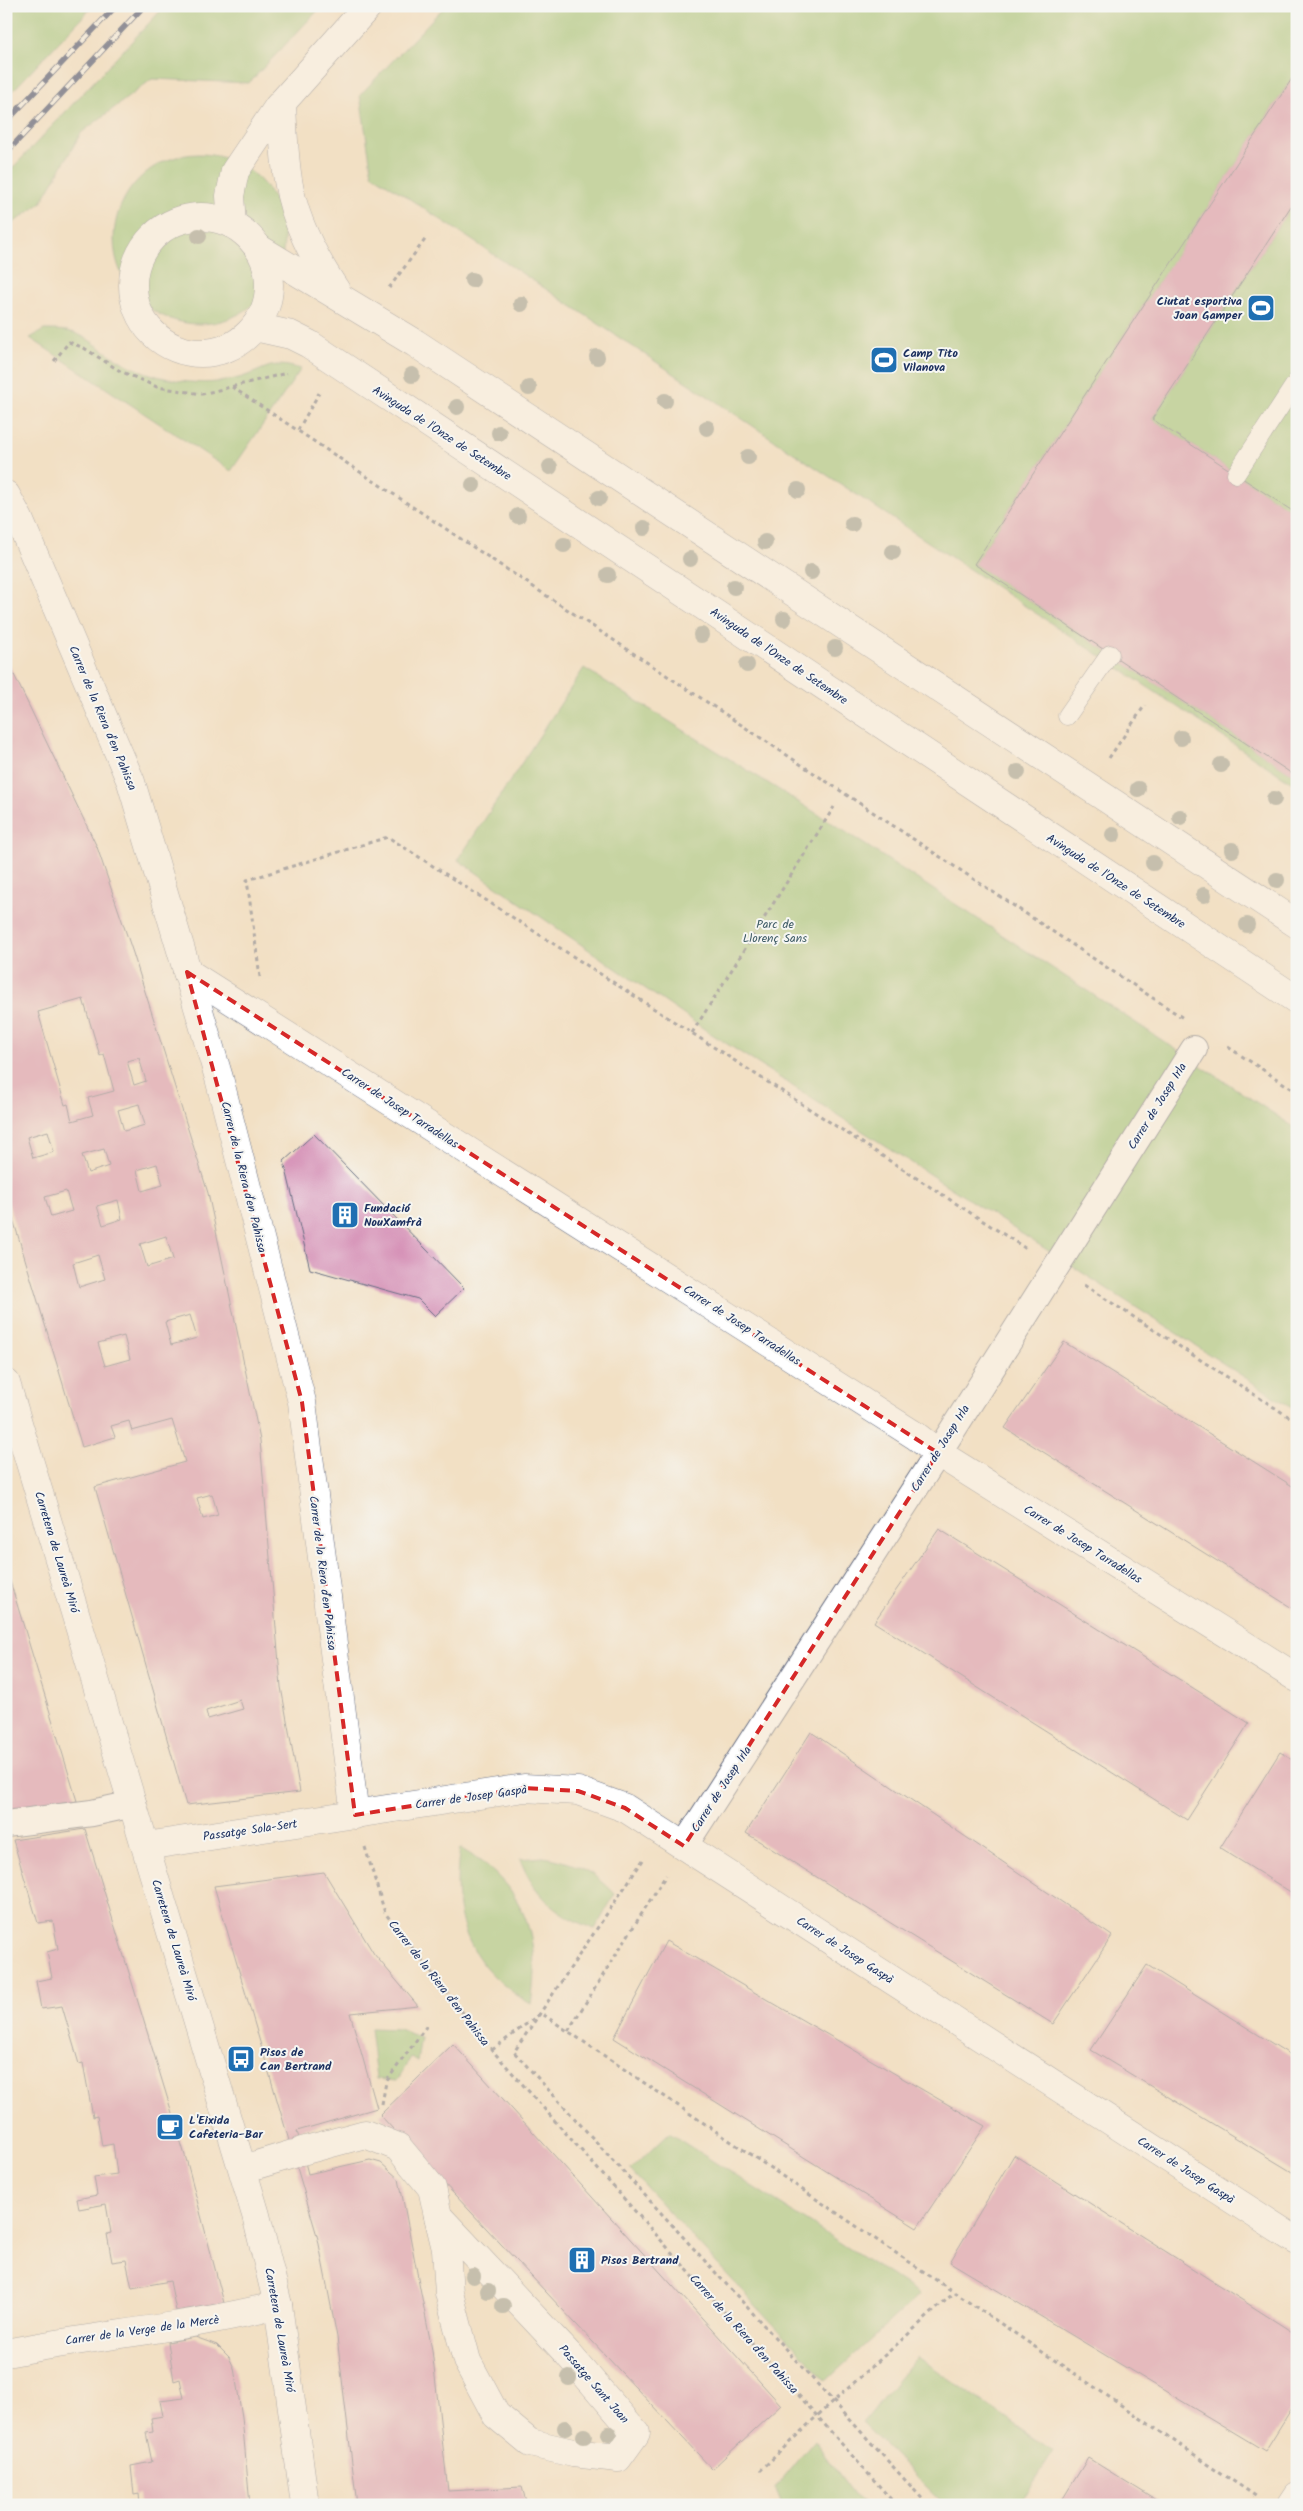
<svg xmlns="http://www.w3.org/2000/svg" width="1303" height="2511" viewBox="0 0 1303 2511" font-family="Kalam,sans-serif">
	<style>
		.green { fill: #92c678; stroke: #567a6b }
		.building { fill: #d48cb4; fill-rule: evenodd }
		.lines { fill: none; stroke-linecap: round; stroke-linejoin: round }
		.service-casing { stroke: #666d82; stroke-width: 19 }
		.pedestrian-casing { stroke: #666d82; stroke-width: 28 }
		.minor-casing { stroke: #666d82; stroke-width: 29 }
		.secondary-casing { stroke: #666d82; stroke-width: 29 }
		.primary-casing { stroke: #666d82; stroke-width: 29 }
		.path { stroke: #666d82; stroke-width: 3; stroke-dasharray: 4 4; stroke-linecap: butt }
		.service { stroke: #fff; stroke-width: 18 }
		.pedestrian { stroke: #fff; stroke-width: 26 }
		.minor { stroke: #fff; stroke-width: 28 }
		.secondary { stroke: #fff; stroke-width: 28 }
		.primary { stroke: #fff; stroke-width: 28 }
		.rail-casing { stroke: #1b2f5e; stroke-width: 5.5 }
		.rail { stroke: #f6f6f2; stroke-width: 4; stroke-dasharray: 11; stroke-linecap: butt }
		.tree { fill: #909790 }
		.marked { fill: none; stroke: #d62828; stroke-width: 4; stroke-dasharray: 10 6; stroke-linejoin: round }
		.labels { text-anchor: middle; stroke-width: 4; stroke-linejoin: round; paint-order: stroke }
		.poi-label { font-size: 12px; font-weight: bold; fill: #1b2f5e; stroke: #f6f6f2; text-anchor: start }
		.street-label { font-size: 12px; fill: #1b2f5e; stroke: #f6f6f2 }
		.park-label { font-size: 12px; fill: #3f5c66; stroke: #f6f6f2 }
	</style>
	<rect width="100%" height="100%" fill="#f6f6f2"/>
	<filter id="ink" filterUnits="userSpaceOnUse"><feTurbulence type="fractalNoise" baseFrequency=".02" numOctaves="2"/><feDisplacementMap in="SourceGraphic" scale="10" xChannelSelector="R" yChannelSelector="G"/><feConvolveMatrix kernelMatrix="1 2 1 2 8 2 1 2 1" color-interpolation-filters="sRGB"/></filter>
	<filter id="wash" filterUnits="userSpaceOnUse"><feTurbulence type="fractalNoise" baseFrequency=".0096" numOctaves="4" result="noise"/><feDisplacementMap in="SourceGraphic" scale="20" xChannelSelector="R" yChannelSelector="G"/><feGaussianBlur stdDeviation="1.12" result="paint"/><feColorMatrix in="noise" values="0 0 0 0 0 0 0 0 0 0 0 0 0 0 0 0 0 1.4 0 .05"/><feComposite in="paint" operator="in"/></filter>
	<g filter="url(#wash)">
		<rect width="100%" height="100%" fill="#f2e0c4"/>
		<!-- green -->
		<g class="green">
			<polygon points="6,6 93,6 6,98"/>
			<polygon points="165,6 322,6 249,83 152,79 81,133 41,203 6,228 6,175"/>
			<polygon points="445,6 1297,6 1297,71 974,564 1297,777 1297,786 372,174 360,95"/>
			<circle cx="199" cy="239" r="85"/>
			<polygon points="1297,197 1297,514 1152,419"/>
			<path d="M44,330C52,330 60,330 67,331C85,334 99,348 114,357C135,370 157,378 182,381C202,384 222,383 242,377C270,368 269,360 301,369L231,471L30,338Z"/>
			<polygon points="584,668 832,823 1297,1129 1297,1411 707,1031 458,860"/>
			<path d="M460,1848C523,1884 542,1934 531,2004C469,1968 449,1918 460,1848Z"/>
			<path d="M543,1857C572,1861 595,1872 615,1894L595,1929C557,1916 534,1895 520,1859Z"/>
			<polygon points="370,2028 399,2029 421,2038 417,2061 411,2057 397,2081 376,2079"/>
			<polygon points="669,2133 920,2294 826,2381 630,2170"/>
			<polygon points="917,2357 1053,2451 1018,2505 945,2505 862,2423"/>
			<polygon points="814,2440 862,2505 782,2505 775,2488"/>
		</g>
		<g id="blocks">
			<!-- building -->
			<g class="building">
				<polygon points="1297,71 1297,197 1152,419 1297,514 1297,777 974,564"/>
				<path d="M6,658L97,847L133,953L208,1193L260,1440L281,1687L300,1792L186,1805L95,1487L185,1462L172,1420L132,1431L129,1421L111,1426L115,1437L82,1447L6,1196ZM83,999L100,1056L104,1054L114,1091L88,1098L93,1115L72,1121L68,1104L65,1105L38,1012ZM139,1058L146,1081L134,1085L127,1061ZM139,1104L145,1125L124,1131L118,1110ZM48,1131L54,1152L33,1158L27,1137ZM104,1149L109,1166L88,1173L82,1155ZM157,1164L163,1185L142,1191L137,1170ZM66,1191L72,1211L51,1217L45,1197ZM118,1200L122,1219L103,1225L97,1206ZM166,1236L173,1259L147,1267L140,1244ZM98,1255L105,1279L79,1287L73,1263ZM190,1315L197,1338L171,1345L165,1322ZM124,1336L130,1359L105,1366L98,1343ZM212,1494L218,1515L203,1519L197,1498ZM240,1700L243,1709L208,1719L206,1711Z"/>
				<polygon points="314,1134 464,1288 435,1316 418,1299 310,1269 284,1161"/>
				<polygon points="1064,1342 1297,1489 1297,1611 1005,1428"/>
				<polygon points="939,1529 1249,1723 1187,1820 874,1622"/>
				<polygon points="6,1568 77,1801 6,1812"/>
				<polygon points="811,1732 1112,1936 1053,2024 746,1833"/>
				<polygon points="1280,1752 1297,1763 1297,1896 1220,1848"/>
				<polygon points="85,1829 187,2162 224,2303 176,2311 170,2281 132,2288 126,2260 112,2262 107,2234 111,2233 106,2204 79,2209 77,2199 97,2195 94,2177 117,2174 113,2144 102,2146 97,2116 93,2117 83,2063 79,2064 62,2006 41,2009 36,1981 52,1978 47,1952 58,1949 53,1921 38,1923 13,1840"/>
				<polygon points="324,1872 374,1954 418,2006 350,2013 377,2108 297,2131 308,2174 370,2160 381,2163 399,2179 432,2350 448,2491 522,2487 527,2505 357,2505 337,2337 318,2239 214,1886"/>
				<polygon points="666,1941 985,2126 917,2228 614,2038"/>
				<polygon points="1147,1965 1297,2059 1297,2175 1091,2050"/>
				<polygon points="453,2044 781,2405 712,2469 380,2115"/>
				<polygon points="1014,2155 1297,2335 1297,2400 1265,2451 950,2262"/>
				<polygon points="195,2337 217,2345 229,2357 234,2368 242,2417 250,2505 140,2505 139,2494 134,2495 131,2466 152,2462 146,2433 153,2432 151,2418 163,2416 160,2401 184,2398 180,2379 174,2381 168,2342"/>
				<polygon points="1088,2458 1164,2505 1059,2505"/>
			</g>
		</g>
	</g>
	<g filter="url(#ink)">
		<use href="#blocks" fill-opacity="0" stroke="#666d82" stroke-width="1"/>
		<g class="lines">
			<defs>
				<g id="service">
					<polyline points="1236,474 1297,381"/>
					<polyline points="1067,716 1110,654"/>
				</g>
				<g id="pedestrian">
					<polyline points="6,1824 92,1813 133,1804"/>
					<polyline points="684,1846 938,1453 1194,1049"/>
				</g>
				<g id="minor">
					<polyline points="232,224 230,196 235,171 278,107 368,6"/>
					<polyline points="6,495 19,519 131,782 219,1078 302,1402 355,1815"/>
					<polyline points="187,972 916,1436 938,1453 1297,1678"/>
					<polyline points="146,1846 524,1788 578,1791 625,1808 1297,2241"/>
					<polyline points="302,2151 365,2134 398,2147 432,2188 438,2216"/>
					<polyline points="243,2169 293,2154"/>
					<polygon points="438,2216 568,2354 636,2433 618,2458 573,2453 530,2443 496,2415 467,2361 449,2293 446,2249"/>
					<path d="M6,2353C96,2335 189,2328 278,2305"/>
					<polyline points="1291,2505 1297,2496"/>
				</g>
				<g id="secondary">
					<path d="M282,103C283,128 284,155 288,180C294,221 314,258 337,292"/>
					<circle cx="201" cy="285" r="68"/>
					<polyline points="258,248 415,343 1297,924"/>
					<polyline points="255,327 291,335 309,344 1297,1000"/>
				</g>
				<polyline id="primary" points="6,1383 256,2215 278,2305 305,2505"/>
			</defs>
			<!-- service casing -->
			<use href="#service" class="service-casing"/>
			<!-- pedestrian casing -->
			<use href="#pedestrian" class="pedestrian-casing"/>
			<!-- minor casing -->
			<use href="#minor" class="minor-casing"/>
			<!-- secondary casing -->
			<use href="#secondary" class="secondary-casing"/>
			<!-- primary casing -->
			<use href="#primary" class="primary-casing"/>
			<!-- path -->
			<g class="path">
				<polyline points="389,288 427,237"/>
				<polyline points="54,361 69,342 84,348 120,371 157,387 202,394 287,373"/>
				<polyline points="232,387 1183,1018"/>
				<polyline points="298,430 319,393"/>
				<polyline points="1109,758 1145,705"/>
				<polyline points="260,977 247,880 388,837 1028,1250"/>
				<polyline points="692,1033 834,807"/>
				<polyline points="1228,1047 1297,1092"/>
				<polyline points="1084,1285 1297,1422"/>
				<polyline points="365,1847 385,1913 492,2050 896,2505"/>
				<polyline points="643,1860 514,2052 928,2505"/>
				<polyline points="568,2031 666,1875"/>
				<polyline points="492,2050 541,2013 1257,2497"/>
				<polyline points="382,2104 386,2082 428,2024"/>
				<polyline points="760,2471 817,2416 954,2293"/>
			</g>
			<!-- service -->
			<use href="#service" class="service"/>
			<!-- pedestrian -->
			<use href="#pedestrian" class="pedestrian"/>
			<!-- minor -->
			<use href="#minor" class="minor"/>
			<!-- secondary -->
			<use href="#secondary" class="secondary"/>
			<!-- primary -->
			<use href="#primary" class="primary"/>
			<defs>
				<g id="rail">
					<polyline points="6,122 116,6"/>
					<polyline points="6,153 144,6"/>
				</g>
			</defs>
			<!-- rail casing -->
			<use href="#rail" class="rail-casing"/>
			<!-- rail -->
			<use href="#rail" class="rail"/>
		</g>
		<!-- trees -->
		<g class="tree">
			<circle cx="199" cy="236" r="8"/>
			<circle cx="472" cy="280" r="8"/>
			<circle cx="521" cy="304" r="8"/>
			<circle cx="597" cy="357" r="8"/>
			<circle cx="412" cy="375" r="8"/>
			<circle cx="529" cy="388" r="8"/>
			<circle cx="665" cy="401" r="8"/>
			<circle cx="457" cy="407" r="8"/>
			<circle cx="707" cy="428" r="8"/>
			<circle cx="499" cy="433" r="8"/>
			<circle cx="748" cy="457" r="8"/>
			<circle cx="550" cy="467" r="8"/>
			<circle cx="473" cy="485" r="8"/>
			<circle cx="798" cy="490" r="8"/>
			<circle cx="599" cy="498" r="8"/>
			<circle cx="518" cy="516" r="8"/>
			<circle cx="852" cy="524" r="8"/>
			<circle cx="644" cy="528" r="8"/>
			<circle cx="765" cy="542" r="8"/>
			<circle cx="564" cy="545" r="8"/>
			<circle cx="893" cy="552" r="8"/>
			<circle cx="690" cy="559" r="8"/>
			<circle cx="811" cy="572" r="8"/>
			<circle cx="608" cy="575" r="8"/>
			<circle cx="734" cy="587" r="8"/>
			<circle cx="784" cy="619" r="8"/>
			<circle cx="701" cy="635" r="8"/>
			<circle cx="835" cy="648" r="8"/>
			<circle cx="747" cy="665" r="8"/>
			<circle cx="1181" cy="738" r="8"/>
			<circle cx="1221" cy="765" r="8"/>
			<circle cx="1018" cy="772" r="8"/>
			<circle cx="1138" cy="789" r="8"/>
			<circle cx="1274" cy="799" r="8"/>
			<circle cx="1180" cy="817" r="8"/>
			<circle cx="1113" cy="835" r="8"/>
			<circle cx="1232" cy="850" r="8"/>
			<circle cx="1153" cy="863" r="8"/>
			<circle cx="1277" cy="880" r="8"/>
			<circle cx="1204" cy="895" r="8"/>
			<circle cx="1247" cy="925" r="8"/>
			<circle cx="473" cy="2276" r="8"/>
			<circle cx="488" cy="2291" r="8"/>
			<circle cx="503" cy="2306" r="8"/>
			<circle cx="569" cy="2378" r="8"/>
			<circle cx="565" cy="2428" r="8"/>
			<circle cx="609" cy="2434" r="8"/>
			<circle cx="584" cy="2436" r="8"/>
		</g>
	</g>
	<!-- marked area -->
	<path d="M0 0H1303V2511H0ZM187,972L938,1453L684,1846L625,1808L578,1791L524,1788L355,1815L302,1402Z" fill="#f2e0c4" fill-opacity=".55" fill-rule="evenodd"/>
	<path class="marked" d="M187,972L938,1453L684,1846L625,1808L578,1791L524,1788L355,1815L302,1402Z"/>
	<!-- icons -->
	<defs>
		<symbol id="stadium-square" viewBox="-11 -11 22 22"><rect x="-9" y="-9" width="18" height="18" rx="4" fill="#1f6fb2" stroke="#f6f6f2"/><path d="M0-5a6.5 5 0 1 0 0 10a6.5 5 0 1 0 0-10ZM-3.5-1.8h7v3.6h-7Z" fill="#fff"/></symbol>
		<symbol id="building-square" viewBox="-11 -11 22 22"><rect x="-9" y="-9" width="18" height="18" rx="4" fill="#1f6fb2" stroke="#f6f6f2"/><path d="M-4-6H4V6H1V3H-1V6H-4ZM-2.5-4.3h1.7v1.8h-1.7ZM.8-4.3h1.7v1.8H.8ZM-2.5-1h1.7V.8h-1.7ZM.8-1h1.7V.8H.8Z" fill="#fff"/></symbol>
		<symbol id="bus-square" viewBox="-11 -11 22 22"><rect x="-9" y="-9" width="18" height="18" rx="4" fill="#1f6fb2" stroke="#f6f6f2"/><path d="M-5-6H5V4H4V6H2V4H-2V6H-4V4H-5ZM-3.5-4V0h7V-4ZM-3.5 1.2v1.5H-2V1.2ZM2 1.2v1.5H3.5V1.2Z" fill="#fff"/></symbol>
		<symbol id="cafe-square" viewBox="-11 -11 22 22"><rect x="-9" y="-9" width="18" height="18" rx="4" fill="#1f6fb2" stroke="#f6f6f2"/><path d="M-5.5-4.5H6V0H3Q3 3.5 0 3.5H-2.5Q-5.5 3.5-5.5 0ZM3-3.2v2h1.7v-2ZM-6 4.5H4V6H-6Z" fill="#fff"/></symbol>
	</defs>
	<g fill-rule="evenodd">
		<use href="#stadium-square" x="1245" y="292" width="32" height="32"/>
		<use href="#stadium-square" x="868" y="344" width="32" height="32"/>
		<use href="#building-square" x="329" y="1199" width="32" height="32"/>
		<use href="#bus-square" x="225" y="2043" width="32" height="32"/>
		<use href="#cafe-square" x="154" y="2111" width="32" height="32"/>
		<use href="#building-square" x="566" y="2244" width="32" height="32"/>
	</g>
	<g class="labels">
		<!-- poi labels -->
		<g class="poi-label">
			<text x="1242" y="305" text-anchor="end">Ciutat esportiva<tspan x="1242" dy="14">Joan Gamper</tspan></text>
			<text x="903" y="357">Camp Tito<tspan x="903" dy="14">Vilanova</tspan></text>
			<text x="364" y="1212">Fundació<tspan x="364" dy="14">NouXamfrà</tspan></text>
			<text x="260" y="2056">Pisos de<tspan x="260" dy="14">Can Bertrand</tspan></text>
			<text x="189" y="2124">L'Eixida<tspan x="189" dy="14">Cafeteria-Bar</tspan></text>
			<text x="601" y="2264">Pisos Bertrand</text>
		</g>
		<!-- street labels -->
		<g class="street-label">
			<text transform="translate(442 433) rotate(33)" y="4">Avinguda de l'Onze de Setembre</text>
			<text transform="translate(779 656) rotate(34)" y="4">Avinguda de l'Onze de Setembre</text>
			<text transform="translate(103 718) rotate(67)" y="4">Carrer de la Riera d'en Pahissa</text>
			<text transform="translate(1116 881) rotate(33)" y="4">Avinguda de l'Onze de Setembre</text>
			<text transform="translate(1157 1106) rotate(-58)" y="4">Carrer de Josep Irla</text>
			<text transform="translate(400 1108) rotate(33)" y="4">Carrer de Josep Tarradellas</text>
			<text transform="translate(244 1177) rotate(76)" y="4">Carrer de la Riera d'en Pahissa</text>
			<text transform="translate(742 1325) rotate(33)" y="4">Carrer de Josep Tarradellas</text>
			<text transform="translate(940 1448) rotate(-58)" y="4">Carrer de Josep Irla</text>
			<text transform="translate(1083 1544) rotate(32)" y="4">Carrer de Josep Tarradellas</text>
			<text transform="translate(57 1552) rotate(73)" y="4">Carretera de Laureà Miró</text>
			<text transform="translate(323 1573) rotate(83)" y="4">Carrer de la Riera d'en Pahissa</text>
			<text transform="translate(721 1789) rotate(-57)" y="4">Carrer de Josep Irla</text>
			<text transform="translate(471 1797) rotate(-8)" y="4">Carrer de Josep Gaspà</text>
			<text transform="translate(250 1830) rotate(-8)" y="4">Passatge Sola-Sert</text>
			<text transform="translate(174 1940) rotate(73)" y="4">Carretera de Laureà Miró</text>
			<text transform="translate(845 1950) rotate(33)" y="4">Carrer de Josep Gaspà</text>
			<text transform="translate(439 1983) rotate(52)" y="4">Carrer de la Riera d'en Pahissa</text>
			<text transform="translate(1186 2170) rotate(33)" y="4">Carrer de Josep Gaspà</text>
			<text transform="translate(142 2330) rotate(-8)" y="4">Carrer de la Verge de la Mercè</text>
			<text transform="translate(280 2330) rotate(80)" y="4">Carretera de Laureà Miró</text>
			<text transform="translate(744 2334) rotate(48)" y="4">Carrer de la Riera d'en Pahissa</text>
			<text transform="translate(594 2384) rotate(49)" y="4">Passatge Sant Joan</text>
		</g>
		<!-- park labels -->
		<g class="park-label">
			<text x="775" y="928">Parc de<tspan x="775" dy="14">Llorenç Sans</tspan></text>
		</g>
	</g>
	<!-- margin -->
	<rect width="1303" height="2511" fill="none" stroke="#f6f6f2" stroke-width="25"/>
</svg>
